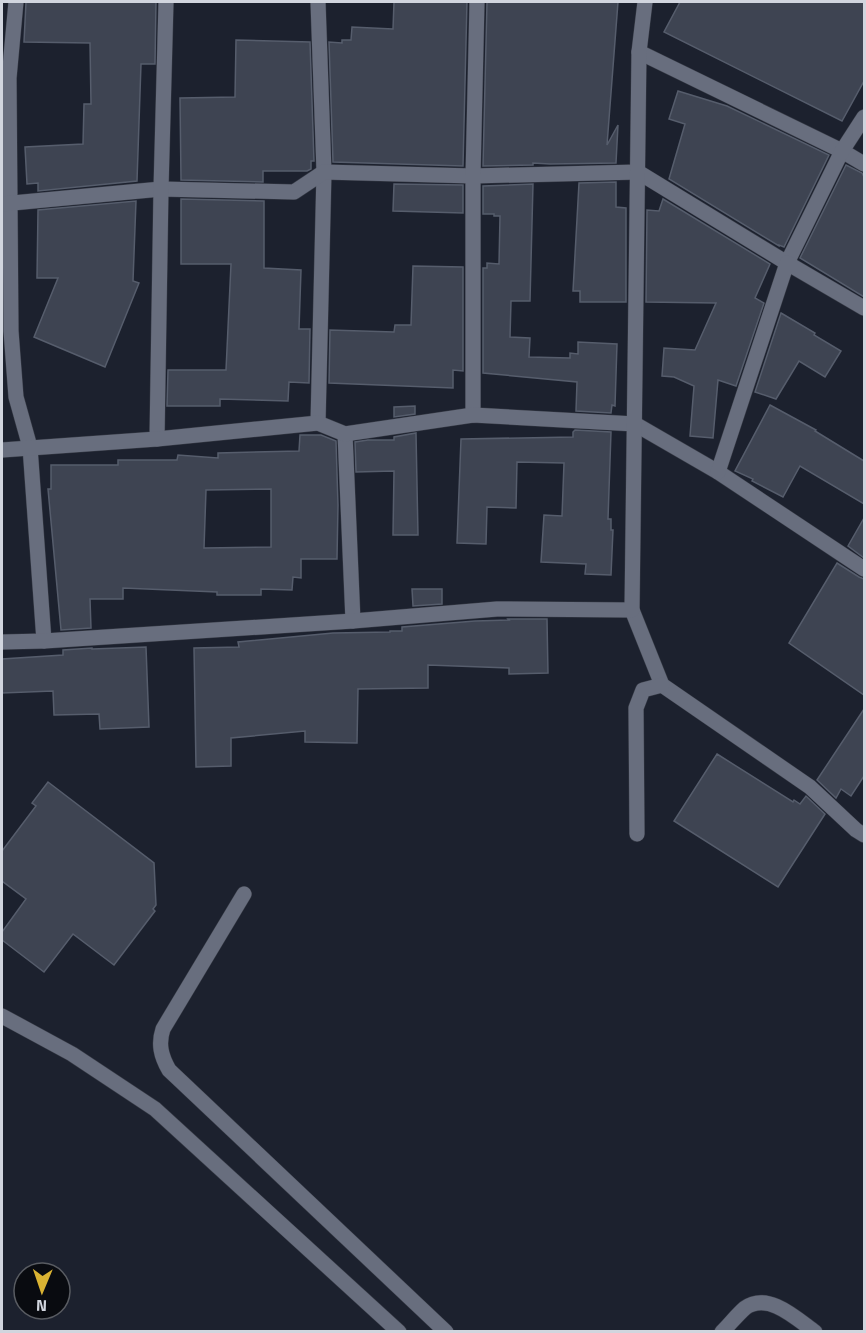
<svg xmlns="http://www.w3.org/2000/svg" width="866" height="1333" viewBox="0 0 866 1333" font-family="'Titillium Web',sans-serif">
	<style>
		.building { fill: #3e4452; stroke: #565d6c; stroke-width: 1.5; fill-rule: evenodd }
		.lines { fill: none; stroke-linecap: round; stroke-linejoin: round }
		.service-casing { stroke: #373b46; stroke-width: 16 }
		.minor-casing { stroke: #373b46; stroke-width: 16 }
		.service { stroke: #686e7e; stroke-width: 15 }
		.minor { stroke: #686e7e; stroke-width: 15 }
	</style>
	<rect width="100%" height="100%" fill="#1c212e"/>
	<!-- building -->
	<g class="building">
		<polygon points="26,2 156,2 155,64 141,64 137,181 38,191 38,183 27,184 25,147 83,144 84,104 91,104 90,43 24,42"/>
		<polygon points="394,2 467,2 463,166 333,162 329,42 342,43 342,40 351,40 352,27 393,29"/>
		<polygon points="487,2 618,2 607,145 618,125 616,163 550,164 533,163 533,165 483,166"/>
		<polygon points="680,2 864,2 864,81 842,121 664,32"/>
		<polygon points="236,40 310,42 314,161 311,161 311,169 307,171 263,171 263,182 181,180 180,98 235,97"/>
		<polygon points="678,91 727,106 829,155 784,247 779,245 779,246 669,179 685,124 669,119"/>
		<polygon points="846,165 862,173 864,177 864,297 800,258"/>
		<polygon points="616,182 616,207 626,208 626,302 580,302 580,291 573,291 579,183"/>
		<polygon points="394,184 463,185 463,213 393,211"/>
		<polygon points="533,184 530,301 511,301 510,337 530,338 529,357 570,358 570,353 578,354 578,342 617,344 615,406 612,405 611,413 576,411 577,382 483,373 483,268 487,268 487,263 499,264 500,216 494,216 494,214 483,214 483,186"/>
		<polygon points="181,199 264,201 264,268 301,270 299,329 310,329 309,383 289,382 288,401 220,399 220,406 167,406 168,370 226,370 231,264 181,264"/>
		<polygon points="663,199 770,264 755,298 764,303 736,386 718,380 713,438 690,436 694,386 674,377 662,376 664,348 695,350 716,303 646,302 647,210 659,211"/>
		<polygon points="136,201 133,281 139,283 105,367 34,337 58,278 37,278 38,210"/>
		<polygon points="413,266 463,267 463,371 453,370 453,388 329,383 330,330 394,332 395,325 411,325"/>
		<polygon points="781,313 815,333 814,335 841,351 825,377 799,361 776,399 755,392"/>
		<polygon points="770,405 816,430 815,431 864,461 864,504 800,466 783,497 752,481 753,479 735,471"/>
		<polygon points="415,406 415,414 394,417 394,407"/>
		<polygon points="575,430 611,432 608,519 611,519 611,530 613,530 611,575 585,574 586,564 541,562 544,515 562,516 564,463 517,462 516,508 487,507 486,544 457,543 461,439 573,437 573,432"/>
		<polygon points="416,433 418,535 393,535 394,471 356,472 355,442 368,440 394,440 394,437"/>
		<path d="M300,435H321L336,441L338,505L337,559H301V578L293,577L292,590L261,589V595H217V592L123,588V599H90L91,628L61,630L48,489H51V465H118V460H177L178,455L218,458V453L299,451ZM271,489V547L204,548L206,490Z"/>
		<polygon points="864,518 864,558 848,546"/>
		<polygon points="837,563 859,577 864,579 864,695 789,643"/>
		<polygon points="412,589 442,589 442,604 413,606"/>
		<polygon points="508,619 547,619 548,673 509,674 509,668 428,665 428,688 358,689 357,743 305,742 305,731 231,738 231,766 196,767 194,648 239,647 238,642 333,633 390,632 390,631 402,631 402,627 475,621 509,620"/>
		<polygon points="146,647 149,727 100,729 99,714 54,715 53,691 2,693 2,659 63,655 63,650 92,648 92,649"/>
		<polygon points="864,709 864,776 851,796 841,789 836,798 817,780"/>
		<polygon points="717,754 793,802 794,800 800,804 806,796 825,814 778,887 674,821"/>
		<polygon points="48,782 154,863 156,905 153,909 155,911 114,965 73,934 44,972 2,940 2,932 26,899 2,881 2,851 36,806 32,803"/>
	</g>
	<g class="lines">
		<defs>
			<g id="service">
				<path d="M244,894L163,1029C158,1044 161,1056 169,1070L446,1332"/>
				<path d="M722,1332C730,1324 737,1315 745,1308C768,1291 797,1319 815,1332"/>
			</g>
			<g id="minor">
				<polyline points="16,2 9,78 11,331 16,397 30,447 44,641"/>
				<polyline points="318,2 324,172 318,423"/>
				<polyline points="639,52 842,151 864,164"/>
				<polyline points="2,204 161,189 294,192 324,172 473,176 638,172 787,263 842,151 864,117"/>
				<polyline points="473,415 473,176 477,2"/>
				<polyline points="345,434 353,621"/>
				<polyline points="157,439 161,189 166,2"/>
				<polyline points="2,450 157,439 318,423 345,434 473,415 635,424 718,472 864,569"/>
				<polyline points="718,472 787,263 864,308"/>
				<polyline points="632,610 662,685 810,787 856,830 864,835"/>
				<polyline points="2,642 44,641 353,621 497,609 632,610 639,52 645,2"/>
				<polyline points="637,834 636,708 643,690 662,685"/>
				<polyline points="2,1016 72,1054 155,1109 399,1332"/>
			</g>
		</defs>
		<!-- service casing -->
		<use href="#service" class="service-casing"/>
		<!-- minor casing -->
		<use href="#minor" class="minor-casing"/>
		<!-- service -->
		<use href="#service" class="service"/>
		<!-- minor -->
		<use href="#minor" class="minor"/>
	</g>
	<!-- border -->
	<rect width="866" height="1333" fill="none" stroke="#d1d5de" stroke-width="6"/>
	<!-- north arrow -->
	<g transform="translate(42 1291) rotate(182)"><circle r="28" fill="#090b10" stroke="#595c62" stroke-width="1.5"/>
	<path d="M0-4.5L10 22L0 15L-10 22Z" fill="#dab333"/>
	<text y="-9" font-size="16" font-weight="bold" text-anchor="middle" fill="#d1d5de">N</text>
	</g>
</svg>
